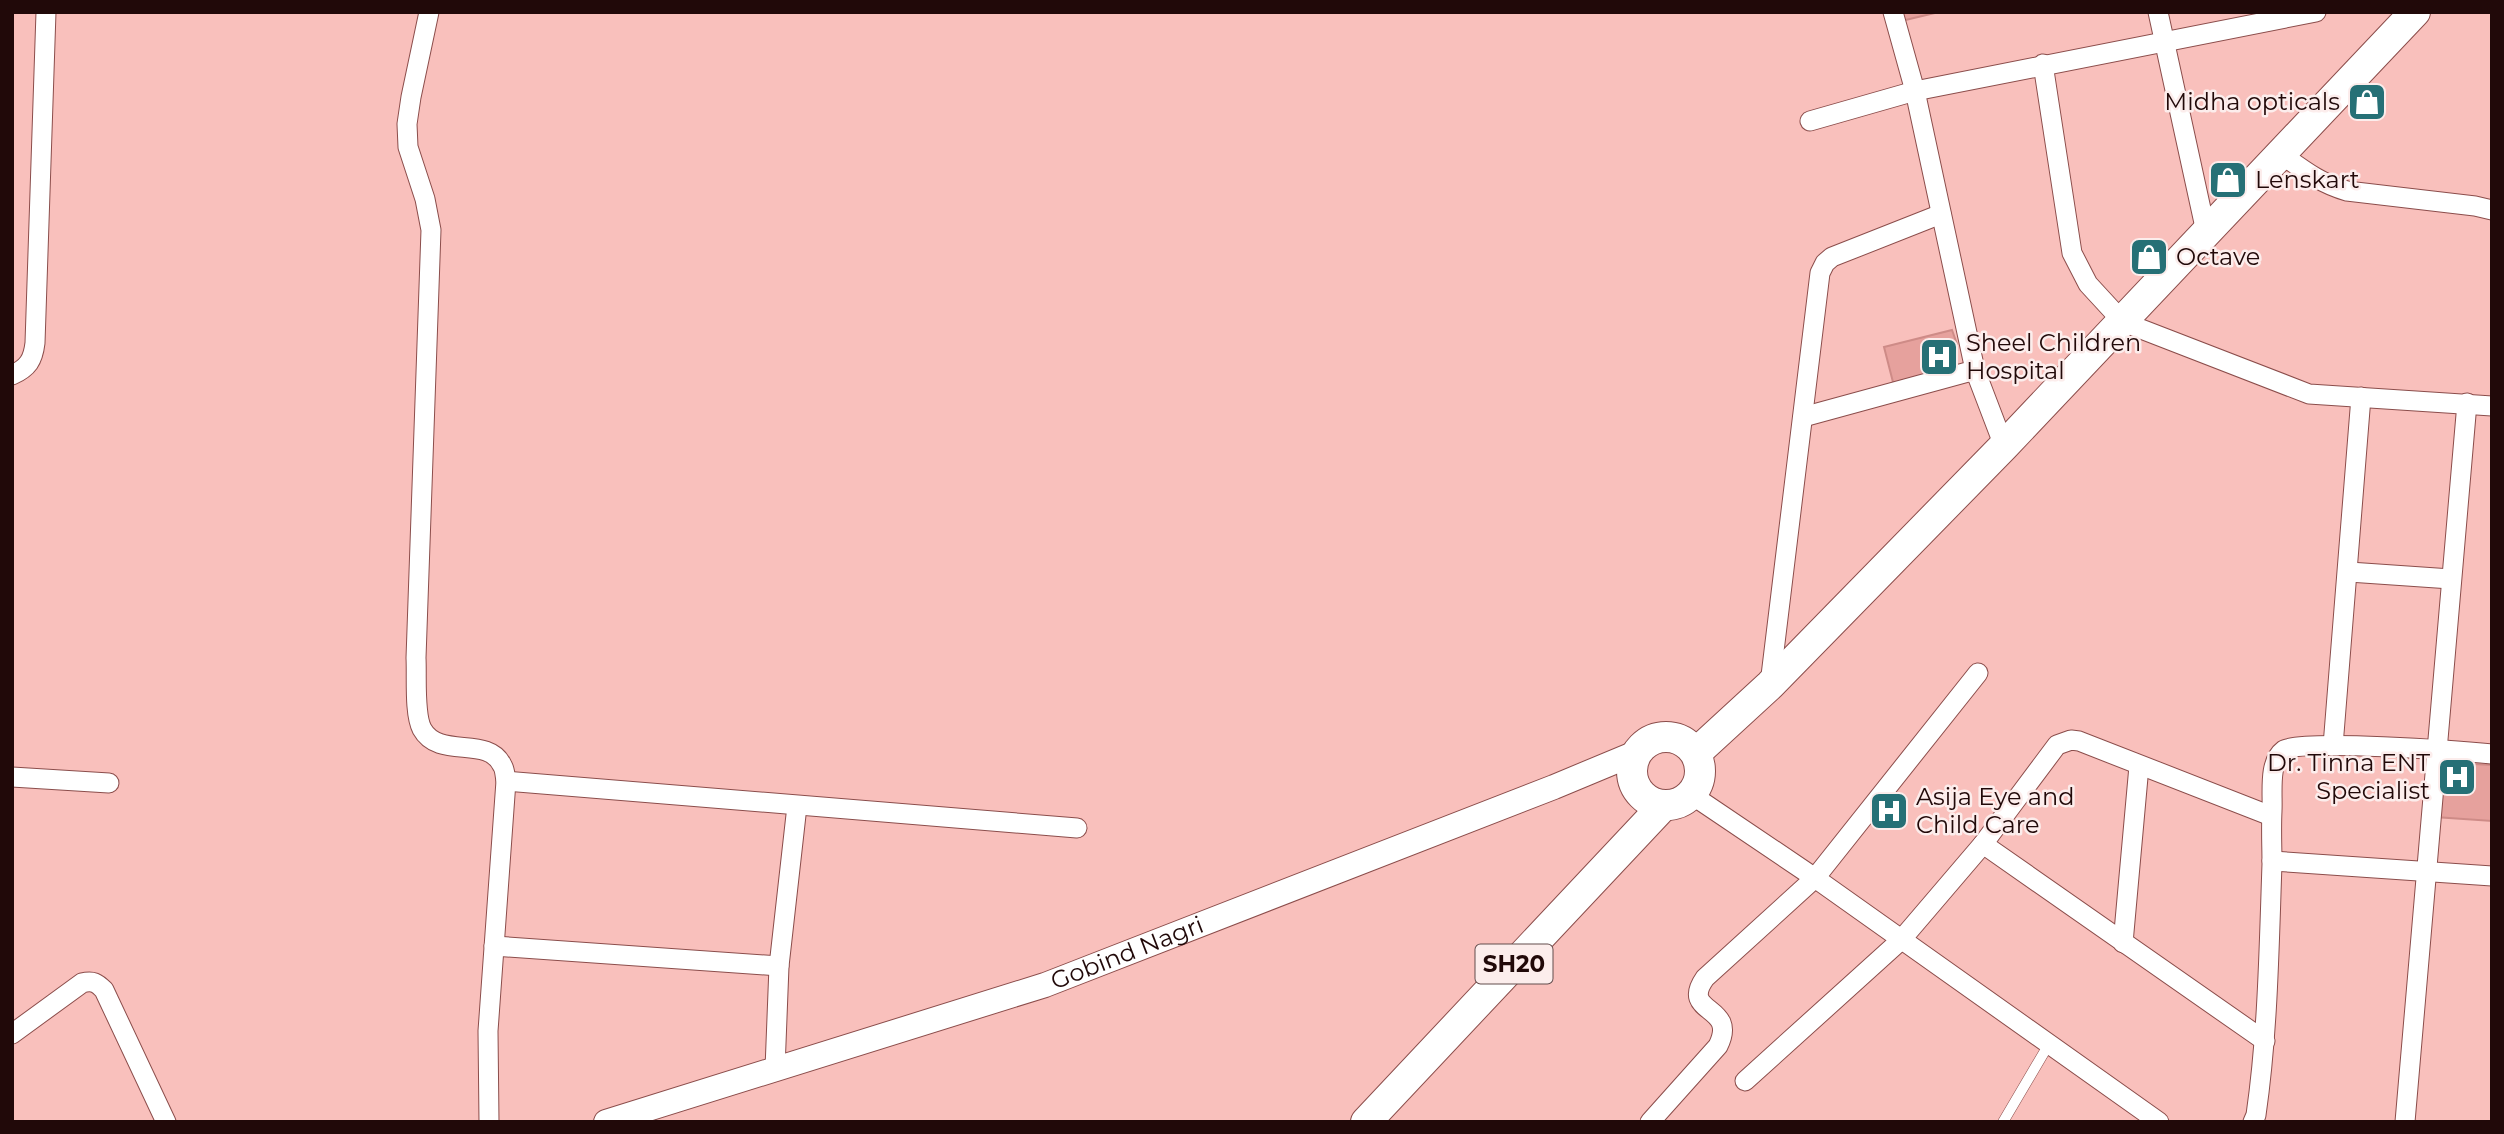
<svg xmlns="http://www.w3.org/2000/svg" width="2504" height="1134" viewBox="0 0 2504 1134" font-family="Montserrat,sans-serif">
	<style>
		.building { fill: #e6a19d; stroke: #ce8b87; stroke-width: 2 }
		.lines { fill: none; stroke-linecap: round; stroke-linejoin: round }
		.service-casing { stroke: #8b4d4b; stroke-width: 11 }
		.minor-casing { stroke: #8b4d4b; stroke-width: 21 }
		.tertiary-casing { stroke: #8b4d4b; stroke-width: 26 }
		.primary-casing { stroke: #8b4d4b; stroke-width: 32 }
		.service { stroke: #fff; stroke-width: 10 }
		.minor { stroke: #fff; stroke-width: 19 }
		.tertiary { stroke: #fff; stroke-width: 24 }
		.primary { stroke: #fff; stroke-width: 30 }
		.labels { text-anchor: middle; stroke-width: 5; stroke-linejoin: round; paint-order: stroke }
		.shield { fill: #fcedec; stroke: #634d4d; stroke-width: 2 }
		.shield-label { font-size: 23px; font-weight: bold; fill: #210909 }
		.poi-label { font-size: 24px; fill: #210909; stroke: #fcedec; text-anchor: start }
		.street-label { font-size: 24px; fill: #210909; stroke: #fcedec }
	</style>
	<rect width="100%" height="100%" fill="#f9c0bc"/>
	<!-- building -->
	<g class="building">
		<polygon points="1895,12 1939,12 1897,22"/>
		<polygon points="1952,330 1957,344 1946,347 1955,370 1894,386 1884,347"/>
		<polygon points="2438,762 2492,765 2492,821 2435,817"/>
	</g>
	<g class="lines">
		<defs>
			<polyline id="service" points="2003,1122 2049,1044"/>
			<g id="minor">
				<path d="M429,12L411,97L407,124L408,147L425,199L431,230L416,658C417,676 414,714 422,729C439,760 488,735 502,765C505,769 505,776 506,781L488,1031L489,1122"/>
				<polyline points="1893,12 1915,91 1975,370 2004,446"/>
				<polyline points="2158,12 2206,232"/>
				<polyline points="2043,64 2072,253 2088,284 2123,322 2309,394 2492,406"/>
				<polyline points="1810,121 1915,91 2316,12"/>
				<path d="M2281,154C2302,169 2321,184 2347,191L2475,206L2492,210"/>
				<path d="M12,375C28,368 33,360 35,343L46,12"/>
				<polyline points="1803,417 1975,370"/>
				<polyline points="2349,572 2451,579"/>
				<polyline points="1770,684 1820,273 1825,263 1832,257 1941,214"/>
				<polyline points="2333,746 2361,397"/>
				<polyline points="12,777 109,783"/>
				<polyline points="506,781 1077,828"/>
				<polyline points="1692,795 1815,878 2159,1122"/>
				<polyline points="1983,844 2265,1041"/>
				<polyline points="2272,861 2492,876"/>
				<polyline points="2123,943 2139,766"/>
				<polyline points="494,946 779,966"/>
				<path d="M12,1034L82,983C93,980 97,983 104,990L166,1122"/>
				<polyline points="775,1069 779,966 797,806"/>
				<polyline points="1745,1081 1901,940 1983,844 2057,745 2071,740 2079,741 2271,816"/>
				<path d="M1650,1122L1718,1046C1739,1004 1679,1015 1705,978L1815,878L1978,673"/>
				<path d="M2253,1122L2256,1115C2268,1032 2269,948 2272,864C2272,847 2271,829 2272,811C2273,793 2268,762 2284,750C2300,739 2463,751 2492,754"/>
				<polyline points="2405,1122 2467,403"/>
			</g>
			<g id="tertiary">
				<path id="s1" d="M606,1122L1045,985L1554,787L1638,752"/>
			</g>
			<g id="primary">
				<circle cx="1666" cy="771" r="34"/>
				<polyline points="1696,753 1770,685 2004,446 2415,12"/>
				<polyline points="1366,1122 1663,806"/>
			</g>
		</defs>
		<!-- service casing -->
		<use href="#service" class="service-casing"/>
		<!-- minor casing -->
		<use href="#minor" class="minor-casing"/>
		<!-- tertiary casing -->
		<use href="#tertiary" class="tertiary-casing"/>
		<!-- primary casing -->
		<use href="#primary" class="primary-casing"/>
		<!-- service -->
		<use href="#service" class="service"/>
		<!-- minor -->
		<use href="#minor" class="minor"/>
		<!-- tertiary -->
		<use href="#tertiary" class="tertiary"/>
		<!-- primary -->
		<use href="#primary" class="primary"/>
	</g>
	<!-- icons -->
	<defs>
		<symbol id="shop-square" viewBox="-11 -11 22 22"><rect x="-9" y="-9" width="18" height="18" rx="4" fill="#267076" stroke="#fcedec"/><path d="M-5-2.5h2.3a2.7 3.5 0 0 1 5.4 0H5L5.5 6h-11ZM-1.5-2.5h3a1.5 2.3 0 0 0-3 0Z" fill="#fff"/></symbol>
		<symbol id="hospital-square" viewBox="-11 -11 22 22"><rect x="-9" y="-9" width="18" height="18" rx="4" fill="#267076" stroke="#fcedec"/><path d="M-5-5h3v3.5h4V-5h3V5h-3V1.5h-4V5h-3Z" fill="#fff"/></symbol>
	</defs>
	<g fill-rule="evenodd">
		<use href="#shop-square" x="2345" y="80" width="44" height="44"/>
		<use href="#shop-square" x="2206" y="158" width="44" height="44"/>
		<use href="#shop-square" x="2127" y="235" width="44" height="44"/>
		<use href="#hospital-square" x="1917" y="335" width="44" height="44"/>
		<use href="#hospital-square" x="2435" y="755" width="44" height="44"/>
		<use href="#hospital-square" x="1867" y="789" width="44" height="44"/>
	</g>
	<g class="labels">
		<!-- shield labels -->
		<rect class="shield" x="1475.5" y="944.5" width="77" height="39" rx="5"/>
		<g class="shield-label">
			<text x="1514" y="972">SH20</text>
		</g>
		<!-- poi labels -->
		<g class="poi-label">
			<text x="2340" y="110" text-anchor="end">Midha opticals</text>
			<text x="2255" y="188">Lenskart</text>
			<text x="2176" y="265">Octave</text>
			<text x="1966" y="351">Sheel Children<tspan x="1966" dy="28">Hospital</tspan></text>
			<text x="2430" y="771" text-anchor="end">Dr. Tinna ENT<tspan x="2430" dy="28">Specialist</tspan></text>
			<text x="1916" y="805">Asija Eye and<tspan x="1916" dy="28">Child Care</tspan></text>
		</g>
		<!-- street labels -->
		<g class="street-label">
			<text dy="8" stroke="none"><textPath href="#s1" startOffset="548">Gobind Nagri</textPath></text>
		</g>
	</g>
	<!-- border -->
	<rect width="2504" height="1134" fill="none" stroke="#210909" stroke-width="28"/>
</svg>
